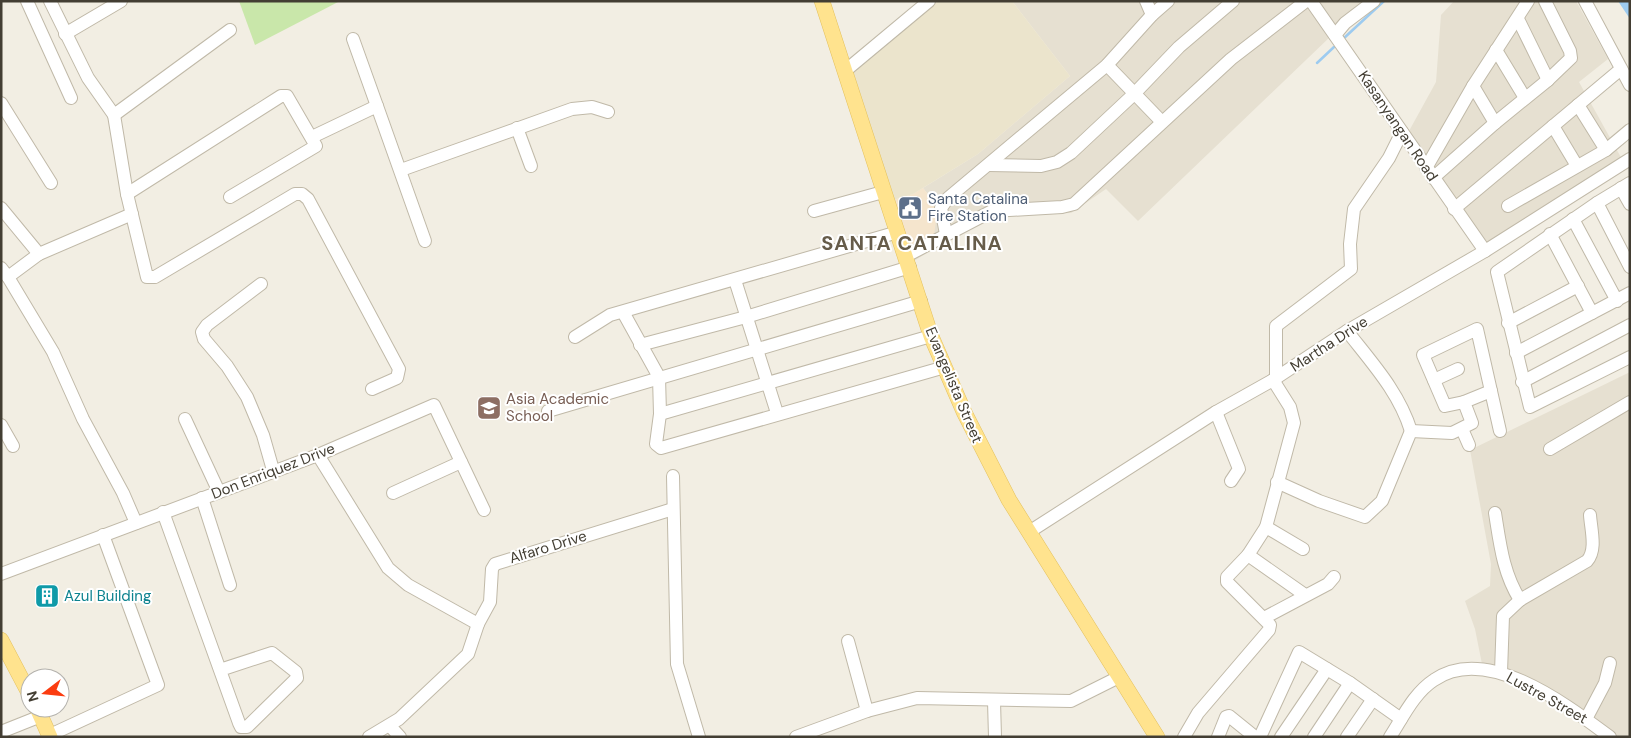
<svg xmlns="http://www.w3.org/2000/svg" width="1631" height="738" viewBox="0 0 1631 738" font-family="'DM Sans',sans-serif">
	<style>
		.residential { fill: #e6e0d1 }
		.commercial { fill: #f5e5cd }
		.education { fill: #ebe4cc }
		.green { fill: #c9e7aa }
		.water { fill: #9dcbf0 }
		.lines { fill: none; stroke-linecap: round; stroke-linejoin: round }
		.stream { stroke: #9dcbf0; stroke-width: 2.5 }
		.minor-casing { stroke: #c0b9a8; stroke-width: 14 }
		.major-casing { stroke: #e4c15e; stroke-width: 16 }
		.minor { stroke: #fff; stroke-width: 12 }
		.major { stroke: #ffe38e; stroke-width: 15 }
		.labels { text-anchor: middle; stroke-width: 4; stroke-linejoin: round; paint-order: stroke }
		.street-label { font-size: 15px; fill: #433e33; stroke: #fff }
		.service-label { font-size: 15px; fill: #4e5e75; stroke: #fff; text-anchor: start }
		.education-label { font-size: 15px; fill: #785e54; stroke: #fff; text-anchor: start }
		.culture-label { font-size: 15px; fill: #0d838f; stroke: #fff; text-anchor: start }
		.district-label { font-size: 20px; font-weight: bold; letter-spacing: 1px; fill: #665c4a; stroke: #fff }
	</style>
	<rect width="100%" height="100%" fill="#f2eee3"/>
	<!-- residential -->
	<g class="residential">
		<polygon points="1012,1 1308,1 1331,36 1138,221 1106,189 1071,213 993,214 912,262 907,247 938,207 923,188 978,154 1070,76"/>
		<polygon points="1319,1 1363,1 1336,26"/>
		<polygon points="1454,1 1576,1 1608,59 1579,82 1623,161 1485,243 1409,131 1436,82 1441,15"/>
		<polygon points="1630,372 1630,737 1618,737 1594,720 1482,664 1475,629 1465,601 1490,586 1491,564 1470,450"/>
	</g>
	<!-- commercial -->
	<polygon class="commercial" points="923,188 938,207 934,235 907,247 893,200 913,194"/>
	<!-- education -->
	<polygon class="education" points="938,1 1012,1 1070,76 978,154 913,194 893,200 853,71"/>
	<!-- green -->
	<polygon class="green" points="239,1 340,1 255,45"/>
	<!-- water -->
	<polygon class="water" points="1618,1 1630,1 1630,19"/>
	<g class="lines">
		<!-- stream -->
		<g class="stream">
			<polyline points="1343,39 1384,1"/>
			<polyline points="1317,63 1334,47"/>
		</g>
		<defs>
			<g id="minor">
				<polyline points="27,1 71,98"/>
				<polyline points="50,1 88,78 114,115 230,30"/>
				<polyline points="1146,1 1152,15"/>
				<polyline points="1311,1 1485,251"/>
				<polyline points="1585,1 1630,85"/>
				<polyline points="1518,19 1548,80"/>
				<polyline points="65,34 121,1"/>
				<polyline points="1335,35 1345,23 1374,1"/>
				<polyline points="353,39 377,106"/>
				<polyline points="1496,50 1525,98"/>
				<polyline points="1107,65 1162,122"/>
				<polyline points="845,71 929,1"/>
				<polyline points="1473,86 1495,123"/>
				<polyline points="1,103 51,183"/>
				<polyline points="1578,105 1606,150"/>
				<polyline points="114,115 127,194 147,277 155,277 295,194 302,194 308,199 399,369 397,378 372,389"/>
				<polyline points="1553,126 1577,166"/>
				<polyline points="517,128 531,166"/>
				<polyline points="312,137 377,106 425,241"/>
				<polyline points="989,165 1041,166 1057,162 1071,153 1134,94 1179,47 1233,1"/>
				<polyline points="1426,168 1473,86 1528,1"/>
				<polyline points="401,170 572,109 592,107 608,112"/>
				<polyline points="1433,178 1495,123 1548,80 1571,58 1570,51 1545,1"/>
				<polyline points="1630,183 1597,203 1497,272 1530,407 1630,357"/>
				<polyline points="1621,188 1630,204"/>
				<polyline points="127,194 281,96 287,96 316,146 230,197"/>
				<polyline points="1597,203 1630,267"/>
				<polyline points="1508,206 1606,150 1630,130"/>
				<polyline points="1,208 39,254 132,214"/>
				<polyline points="1454,209 1621,69"/>
				<polyline points="814,211 883,192"/>
				<polyline points="1573,219 1617,301"/>
				<polyline points="946,234 941,208 948,198 1107,65 1152,15 1168,1"/>
				<polyline points="1550,234 1592,313 1630,293"/>
				<polyline points="906,256 992,211 1062,207 1074,204 1231,59 1306,1"/>
				<polyline points="1,268 8,277 39,254"/>
				<polyline points="8,277 53,352 83,419 123,493 136,523"/>
				<polyline points="735,280 777,413"/>
				<polyline points="261,284 207,325 202,332 204,339 227,366 247,397 263,435 273,470"/>
				<polyline points="623,312 659,377 660,414 656,444 661,448 945,367"/>
				<polyline points="1508,323 1578,286"/>
				<path d="M1347,331C1372,363 1399,392 1411,431"/>
				<polyline points="575,337 610,315 898,232"/>
				<polyline points="640,345 746,317 910,267"/>
				<polyline points="1516,353 1592,313"/>
				<polyline points="1276,379 1276,326 1351,269 1350,244 1354,209 1389,158 1402,132"/>
				<polyline points="1434,380 1458,369"/>
				<polyline points="1522,382 1630,325"/>
				<polyline points="1464,402 1445,406 1423,355 1477,329 1500,431"/>
				<polyline points="548,411 921,301"/>
				<polyline points="1216,412 1239,469 1231,481"/>
				<polyline points="660,414 931,336"/>
				<polyline points="185,419 219,492"/>
				<polyline points="1,425 13,446"/>
				<polyline points="1462,429 1469,445"/>
				<polyline points="1550,449 1630,402"/>
				<polyline points="318,455 388,568 408,585 478,624"/>
				<polyline points="673,476 677,664 699,737"/>
				<polyline points="1277,482 1319,501 1365,517 1382,501 1411,431 1452,433 1472,423 1464,402 1491,391"/>
				<polyline points="393,493 461,462"/>
				<polyline points="202,498 230,585"/>
				<polyline points="163,512 239,723 241,727 247,727 297,678 296,672 272,653 220,670"/>
				<path d="M1495,513C1500,544 1503,573 1520,600"/>
				<polyline points="1266,527 1303,549"/>
				<polyline points="1029,532 1216,412 1273,380 1347,331 1485,251 1630,159"/>
				<polyline points="1248,555 1266,527 1294,423 1290,407 1273,380"/>
				<polyline points="1,574 318,455 434,405 484,510"/>
				<polyline points="1264,618 1328,584 1334,577"/>
				<polyline points="848,641 867,711"/>
				<path d="M1501,672L1503,616L1520,600L1587,561C1597,550 1591,530 1590,515"/>
				<polyline points="994,701 995,737"/>
				<polyline points="1586,719 1605,683 1610,663"/>
				<polyline points="390,726 400,737"/>
				<polyline points="1,732 41,716"/>
				<polyline points="50,735 158,685 103,535"/>
				<polyline points="369,737 399,719 468,654 478,624 490,602 492,569 495,564 673,509"/>
				<polyline points="796,737 867,711 917,698 1071,701 1119,677"/>
				<polyline points="1184,737 1198,713 1269,630 1270,625 1227,582 1227,577 1248,555 1305,595"/>
				<polyline points="1218,737 1226,717 1229,716 1255,737"/>
				<polyline points="1260,737 1299,652 1350,683 1401,719"/>
				<polyline points="1281,737 1327,669"/>
				<polyline points="1314,737 1350,683"/>
				<polyline points="1347,737 1373,699"/>
				<path d="M1390,737C1403,717 1414,693 1434,680C1487,643 1568,706 1610,737"/>
			</g>
			<g id="major">
				<polyline points="822,1 931,336 964,412 1009,500 1157,737"/>
				<polyline points="1,640 30,695"/>
				<polyline points="37,708 50,737"/>
			</g>
		</defs>
		<!-- minor casing -->
		<use href="#minor" class="minor-casing"/>
		<!-- major casing -->
		<use href="#major" class="major-casing"/>
		<!-- minor -->
		<use href="#minor" class="minor"/>
		<!-- major -->
		<use href="#major" class="major"/>
	</g>
	<!-- icons -->
	<defs>
		<symbol id="civic-square" viewBox="-11 -11 22 22"><rect x="-9" y="-9" width="18" height="18" rx="4" fill="#5c6f8a" stroke="#fff"/><path d="M-.6-6.5H3V-4.5H.6V-3L4-1V1h2V6H-6V1h2V-1L-.6-3ZM-1.2 2.5V6h2.4V2.5Z" fill="#fff"/></symbol>
		<symbol id="school-square" viewBox="-11 -11 22 22"><rect x="-9" y="-9" width="18" height="18" rx="4" fill="#8d6e63" stroke="#fff"/><path d="M0-5L7-2L0 1L-7-2ZM-4 1L0 2.5L4 1V4Q0 6-4 4Z" fill="#fff"/></symbol>
		<symbol id="building-square" viewBox="-11 -11 22 22"><rect x="-9" y="-9" width="18" height="18" rx="4" fill="#0f9aa8" stroke="#fff"/><path d="M-4-6H4V6H1V3H-1V6H-4ZM-2.5-4.3h1.7v1.8h-1.7ZM.8-4.3h1.7v1.8H.8ZM-2.5-1h1.7V.8h-1.7ZM.8-1h1.7V.8H.8Z" fill="#fff"/></symbol>
	</defs>
	<g fill-rule="evenodd">
		<use href="#civic-square" x="896" y="194" width="28" height="28"/>
		<use href="#school-square" x="475" y="394" width="28" height="28"/>
		<use href="#building-square" x="33" y="582" width="28" height="28"/>
	</g>
	<g class="labels">
		<!-- street labels -->
		<g class="street-label">
			<text transform="translate(1398 126) rotate(56)" y="5">Kasanyangan Road</text>
			<text transform="translate(1329 344) rotate(-33)" y="5">Martha Drive</text>
			<text transform="translate(954 385) rotate(67)" y="5">Evangelista Street</text>
			<text transform="translate(273 471) rotate(-21)" y="5">Don Enriquez Drive</text>
			<text transform="translate(548 547) rotate(-17)" y="5">Alfaro Drive</text>
			<text transform="translate(1547 698) rotate(29)" y="5">Lustre Street</text>
		</g>
		<!-- service labels -->
		<g class="service-label">
			<text x="928" y="204">Santa Catalina<tspan x="928" dy="17">Fire Station</tspan></text>
		</g>
		<!-- education labels -->
		<g class="education-label">
			<text x="506" y="404">Asia Academic<tspan x="506" dy="17">School</tspan></text>
		</g>
		<!-- culture labels -->
		<g class="culture-label">
			<text x="64" y="601">Azul Building</text>
		</g>
		<!-- district labels -->
		<g class="district-label">
			<text x="912" y="250">SANTA CATALINA</text>
		</g>
	</g>
	<!-- border -->
	<rect width="1631" height="738" fill="none" stroke="#433e33" stroke-width="5"/>
	<!-- north arrow -->
	<g transform="translate(45 693) rotate(254)"><circle r="24" fill="#ffffff" stroke="#b4b2ad"/>
	<path d="M0-4L9 19L0 12L-9 19Z" fill="#fb3c10"/>
	<text y="-8" font-size="14" font-weight="bold" text-anchor="middle" fill="#433e33">N</text>
	</g>
</svg>
